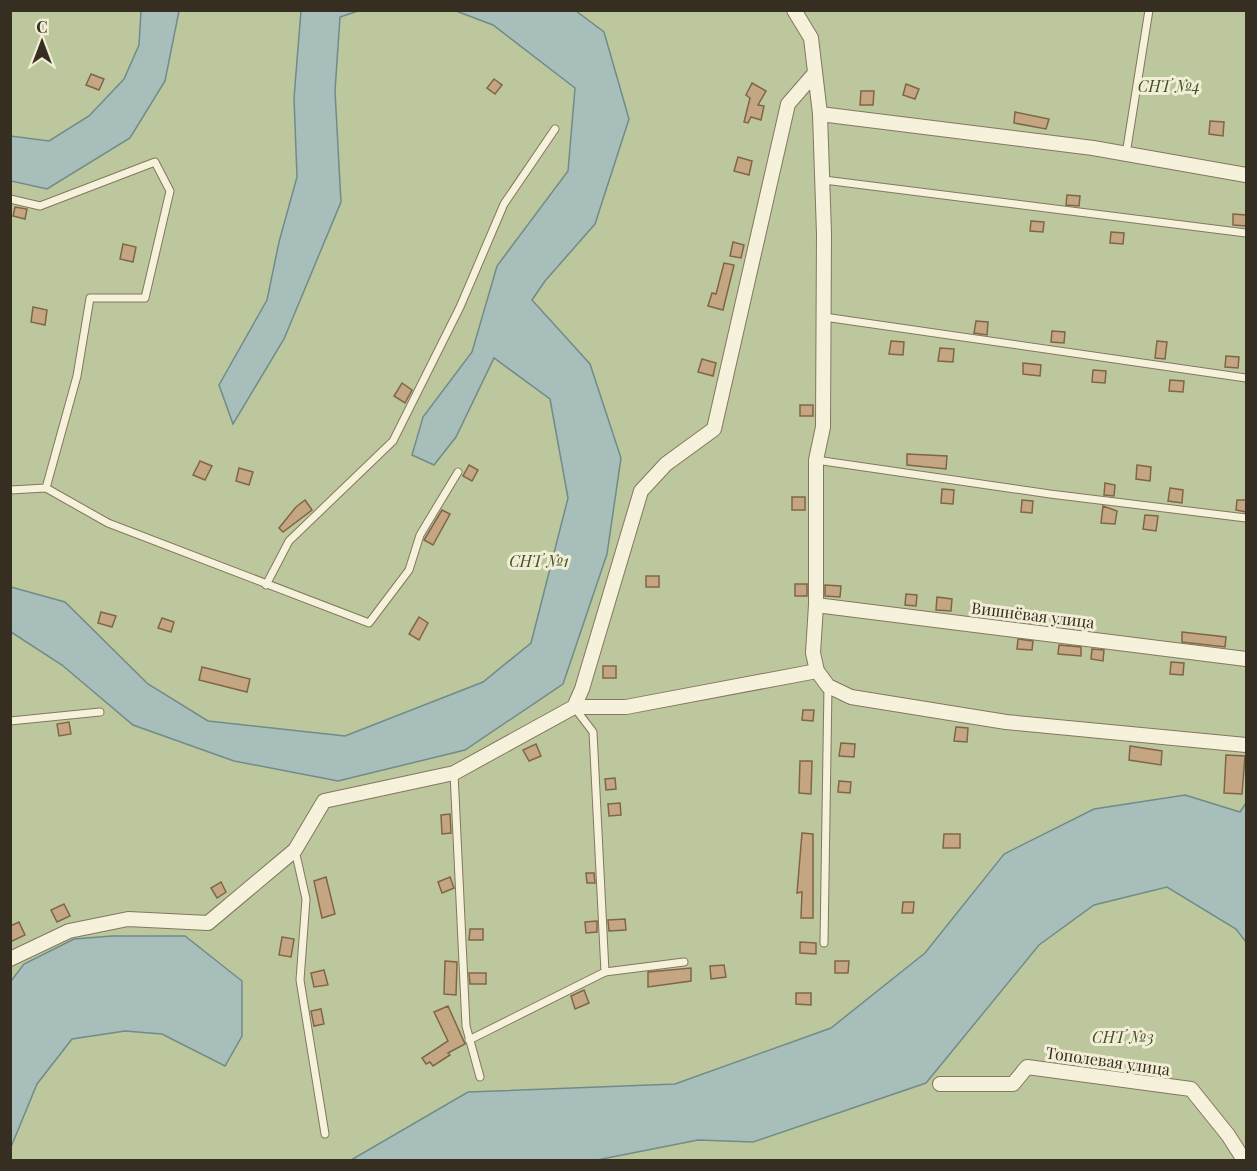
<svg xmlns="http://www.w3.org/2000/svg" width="1257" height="1171" viewBox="0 0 1257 1171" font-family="'Playfair Display',serif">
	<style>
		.green { fill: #bcc79d }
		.water { fill: #a8bebb; stroke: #708c89; stroke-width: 1.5 }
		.building { fill: #c4a682; stroke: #816547; stroke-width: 1.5 }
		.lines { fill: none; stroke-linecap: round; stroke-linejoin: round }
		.lane-casing { stroke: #84775f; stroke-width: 9 }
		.street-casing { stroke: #84775f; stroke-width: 16 }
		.lane { stroke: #f5f1da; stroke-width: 7 }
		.street { stroke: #f5f1da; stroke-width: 14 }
		.labels { text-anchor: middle; stroke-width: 6; stroke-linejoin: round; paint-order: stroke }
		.park-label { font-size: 16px; font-style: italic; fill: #415029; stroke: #f2eed6 }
		.street-label { font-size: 16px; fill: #362e21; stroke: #f2eed6 }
	</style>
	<rect width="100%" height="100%" fill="#eae4c8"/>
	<!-- green -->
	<g class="green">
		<polygon points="10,11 1246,11 1246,803 1240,812 1185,795 1003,854 925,953 831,1028 675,1084 468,1092 351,1160 11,1160"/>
		<polygon points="1167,887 1236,929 1246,942 1246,1160 597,1160 698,1140 753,1142 926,1083 1039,945 1094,905"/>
	</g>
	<!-- water -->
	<g class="water">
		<polygon points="141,11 179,11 165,81 130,138 47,189 11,181 11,136 49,141 89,116 124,79 139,45"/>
		<polygon points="301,11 358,11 340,17 335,91 341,202 284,339 233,424 219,385 267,300 279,242 297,177 294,98"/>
		<polygon points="456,11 576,11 604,32 629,119 595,224 545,281 532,300 590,364 621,458 607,554 563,684 465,750 338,781 234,761 133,725 62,665 11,632 11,587 65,602 148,684 208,721 345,736 483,682 531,643 568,498 550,399 494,358 456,437 434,465 412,455 423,417 472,352 497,266 568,171 575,88 493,25"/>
		<polygon points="1185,795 1240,812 1246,803 1246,942 1236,929 1167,887 1094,905 1039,945 926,1083 753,1142 698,1140 597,1160 351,1160 468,1092 675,1084 831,1028 925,953 1004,854 1094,809"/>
		<polygon points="112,936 185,936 242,981 242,1036 225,1066 162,1034 125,1031 72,1039 37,1084 11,1147 11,981 24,964 74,939"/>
	</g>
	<!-- building -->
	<g class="building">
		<polygon points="91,74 104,79 99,90 86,85"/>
		<polygon points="494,79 502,85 495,94 487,88"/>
		<polygon points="752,83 766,91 758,105 764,106 761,120 751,117 748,123 744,122 750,98 746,95"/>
		<polygon points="906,84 919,89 915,99 903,95"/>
		<polygon points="861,91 874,91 873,105 860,105"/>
		<polygon points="1015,112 1049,119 1046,129 1014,123"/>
		<polygon points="1210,121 1224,122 1223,136 1209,134"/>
		<polygon points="738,157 752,161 749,175 734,171"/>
		<polygon points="1067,195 1080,196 1079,206 1066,205"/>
		<polygon points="15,207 27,209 25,219 13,216"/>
		<polygon points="1233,214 1246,215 1246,226 1233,225"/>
		<polygon points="1031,221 1044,222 1043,232 1030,231"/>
		<polygon points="1111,232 1124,233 1123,244 1110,243"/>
		<polygon points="733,242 744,245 741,258 730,256"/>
		<polygon points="123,244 136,247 133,262 120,259"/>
		<polygon points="724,263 734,265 723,310 708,306 712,293 716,294"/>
		<polygon points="33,307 47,310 45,325 31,322"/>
		<polygon points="976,321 988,322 987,335 974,333"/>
		<polygon points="1052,331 1065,332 1064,343 1051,342"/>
		<polygon points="891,341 904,342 903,355 889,354"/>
		<polygon points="1157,341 1167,342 1165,359 1155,358"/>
		<polygon points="940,348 954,349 953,362 938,361"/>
		<polygon points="1226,356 1239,357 1238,368 1225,367"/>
		<polygon points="702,359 716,363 713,376 698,372"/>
		<polygon points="1023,363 1041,365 1040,376 1023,374"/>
		<polygon points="1093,370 1106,371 1105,383 1092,382"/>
		<polygon points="1170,380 1184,381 1183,392 1169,391"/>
		<polygon points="402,383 412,390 405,403 394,396"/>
		<rect x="800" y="405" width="13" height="11"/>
		<polygon points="907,454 947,456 946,469 907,465"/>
		<polygon points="200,461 212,466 205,480 193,475"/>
		<polygon points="469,465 478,470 472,481 463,476"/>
		<polygon points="1137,465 1151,467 1150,481 1136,479"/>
		<polygon points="239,468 253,472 249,485 236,481"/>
		<polygon points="1105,483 1115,485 1114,496 1104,495"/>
		<polygon points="1170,488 1183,490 1182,503 1168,501"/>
		<polygon points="942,489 954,490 953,504 941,503"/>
		<rect x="792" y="497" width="13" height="13"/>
		<polygon points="305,500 312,510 283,532 279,528 296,507"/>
		<polygon points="1022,500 1033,501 1032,513 1021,512"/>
		<polygon points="1237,500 1246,500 1246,512 1236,510"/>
		<polygon points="1103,506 1117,511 1115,524 1101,523"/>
		<polygon points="442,510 450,514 433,545 424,540"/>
		<polygon points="1145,515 1158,516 1156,531 1143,529"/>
		<rect x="646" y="576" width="13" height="11"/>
		<rect x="795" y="584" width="12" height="12"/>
		<polygon points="825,585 841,586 840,597 825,596"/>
		<polygon points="906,594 917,595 916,606 905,605"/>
		<polygon points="937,597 952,599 951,611 936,610"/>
		<polygon points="1020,611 1034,612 1033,623 1019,621"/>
		<polygon points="101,612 116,616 112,627 98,623"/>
		<polygon points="419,617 428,623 419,640 409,634"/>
		<polygon points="1068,617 1084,618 1083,629 1067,627"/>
		<polygon points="162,618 174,622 171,632 158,628"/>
		<polygon points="1182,632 1226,637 1225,647 1182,642"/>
		<polygon points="1018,639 1033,641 1032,650 1017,649"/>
		<polygon points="1059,645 1081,647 1081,656 1058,654"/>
		<polygon points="1092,649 1104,650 1103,661 1091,659"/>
		<polygon points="1171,662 1184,663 1183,675 1170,674"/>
		<rect x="603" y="666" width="13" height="12"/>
		<polygon points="202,667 250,679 247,692 199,680"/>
		<polygon points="803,710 814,710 813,721 802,720"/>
		<polygon points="69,722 71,734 59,736 57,724"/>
		<polygon points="956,727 968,728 967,742 954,741"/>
		<polygon points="841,743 855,744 854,757 839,756"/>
		<polygon points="536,744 541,756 529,761 523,750"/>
		<polygon points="1130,746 1162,751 1161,765 1129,760"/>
		<polygon points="1226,755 1245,756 1242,794 1224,793"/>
		<polygon points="800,761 812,761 811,794 799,793"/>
		<polygon points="615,778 616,789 606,790 605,779"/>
		<polygon points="839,781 851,782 850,793 838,792"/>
		<polygon points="620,803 621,815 609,816 608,804"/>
		<polygon points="450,814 451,833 442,834 441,815"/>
		<polygon points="802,833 813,834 813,918 801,918 802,892 797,893"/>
		<polygon points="944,834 960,834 960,848 943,848"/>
		<polygon points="586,873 594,873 595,883 587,883"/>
		<polygon points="326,877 335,914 322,918 314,881"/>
		<polygon points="450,877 454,888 442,893 438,882"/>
		<polygon points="221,882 226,892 217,898 211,888"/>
		<polygon points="903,902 914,902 913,913 902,913"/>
		<polygon points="64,904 70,916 57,922 51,910"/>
		<polygon points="625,919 626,930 609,931 608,920"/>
		<polygon points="597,921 597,932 586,933 585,922"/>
		<polygon points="19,922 25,935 10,942 10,926"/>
		<polygon points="470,929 483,929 483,940 469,940"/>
		<polygon points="282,937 294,939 291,957 279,955"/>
		<polygon points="800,942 816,943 816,954 800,953"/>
		<polygon points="445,961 457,962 456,995 444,994"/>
		<polygon points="835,961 849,961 848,973 835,973"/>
		<polygon points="724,965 726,977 711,979 710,966"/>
		<polygon points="691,968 691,981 648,987 648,972"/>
		<polygon points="324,970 328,985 314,987 311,973"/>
		<polygon points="469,973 486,973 486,984 470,984"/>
		<polygon points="584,990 589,1003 575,1009 571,996"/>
		<polygon points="796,993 811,993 811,1005 796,1004"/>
		<polygon points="448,1006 465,1044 448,1053 450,1055 433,1066 430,1062 426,1064 422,1058 448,1041 434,1012"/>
		<polygon points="321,1009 324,1024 314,1026 311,1011"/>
	</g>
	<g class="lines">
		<defs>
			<g id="lane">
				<polyline points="1126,154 1149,10"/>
				<polyline points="824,180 1246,233"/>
				<polyline points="10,199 40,206 155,162 170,191 145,298 90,298 77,376 46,488 10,490"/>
				<polyline points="824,317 1246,378"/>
				<polyline points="816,460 1050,494 1246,518"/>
				<polyline points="46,488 108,523 369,623 409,570 420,535 458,472"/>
				<polyline points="266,585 289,541 393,441 460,307 504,204 555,129"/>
				<polyline points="10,721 100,712"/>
				<polyline points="454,773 466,1026 480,1077"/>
				<polyline points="295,850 306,899 300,980 325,1134"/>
				<polyline points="824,943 828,686"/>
				<polyline points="605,972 684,962"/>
				<polyline points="469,1040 605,972 593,732 574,707"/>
			</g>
			<g id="street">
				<polyline points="794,10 811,38 820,114 824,234 823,427 816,460 816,605 813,653 817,671 828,686 851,697 1006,722 1246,745"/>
				<polyline points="820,114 1093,148 1246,175"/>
				<polyline points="816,605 1246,659"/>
				<polyline points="574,707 626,707 817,671"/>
				<polyline points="10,959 69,931 128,919 208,923 295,850 324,801 454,773 574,707 582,689 641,491 666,464 714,429 788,104 815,73"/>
				<polyline points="940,1084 1013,1084 1027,1067 1191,1089 1228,1135 1244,1160"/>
			</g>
		</defs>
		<!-- lane casing -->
		<use href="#lane" class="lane-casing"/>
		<!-- street casing -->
		<use href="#street" class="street-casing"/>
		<!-- lane -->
		<use href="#lane" class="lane"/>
		<!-- street -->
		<use href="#street" class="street"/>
	</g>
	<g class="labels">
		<!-- park labels -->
		<g class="park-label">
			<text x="1169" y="92">СНТ №4</text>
			<text x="539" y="567">СНТ №1</text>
			<text x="1123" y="1043">СНТ №3</text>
		</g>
		<!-- street labels -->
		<g class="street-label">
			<text transform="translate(1033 615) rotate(7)" y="6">Вишнёвая улица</text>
			<text transform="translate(1108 1061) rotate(8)" y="6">Тополевая улица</text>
		</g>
	</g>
	<!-- border -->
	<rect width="1257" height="1171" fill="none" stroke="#362e21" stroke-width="24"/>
	<!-- north arrow -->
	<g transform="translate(42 42)" stroke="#f2eed6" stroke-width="4.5" paint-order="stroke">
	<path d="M0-4.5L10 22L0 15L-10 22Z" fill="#362e21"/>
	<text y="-9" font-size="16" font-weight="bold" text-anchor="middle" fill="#362e21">С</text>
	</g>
</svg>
